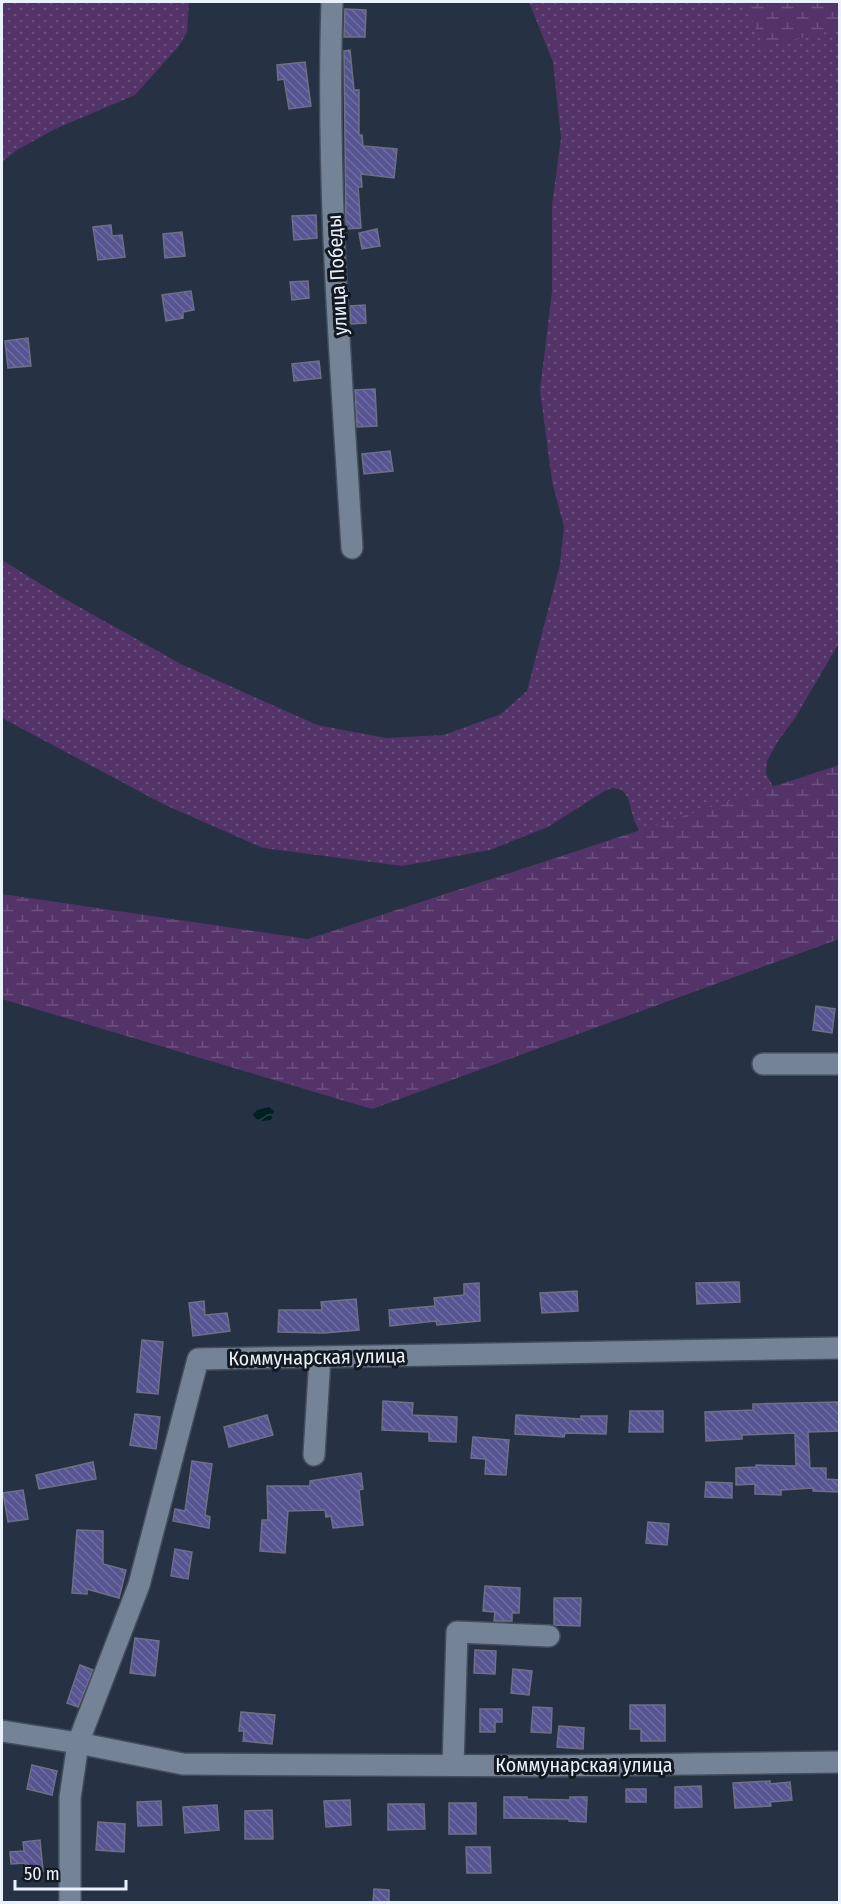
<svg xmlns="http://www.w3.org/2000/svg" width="841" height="1904" viewBox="0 0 841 1904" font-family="'Fira Sans Condensed',sans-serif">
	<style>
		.green { fill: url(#green-dots) }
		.wetland { fill: url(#wetland-marsh) }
		.water { fill: url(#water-waves) }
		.building { fill: url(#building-back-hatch); stroke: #6f6f86; stroke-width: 1.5 }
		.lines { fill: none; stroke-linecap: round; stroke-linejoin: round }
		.minor-casing { stroke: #434d5c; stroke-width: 24 }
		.minor { stroke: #758397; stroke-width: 21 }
		.labels { text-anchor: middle; stroke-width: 6; stroke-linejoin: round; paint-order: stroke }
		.street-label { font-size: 20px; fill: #e9f1fd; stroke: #141921 }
	</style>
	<defs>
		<pattern id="green-dots" width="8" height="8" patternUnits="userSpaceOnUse" patternTransform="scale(1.5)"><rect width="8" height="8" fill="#533368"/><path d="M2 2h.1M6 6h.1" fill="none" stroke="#6c517e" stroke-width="1.8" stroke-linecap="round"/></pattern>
		<pattern id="wetland-marsh" width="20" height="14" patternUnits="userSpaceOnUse" patternTransform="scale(1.5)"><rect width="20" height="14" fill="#533368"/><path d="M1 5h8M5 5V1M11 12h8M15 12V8" fill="none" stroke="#6c517e"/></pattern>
		<pattern id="water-waves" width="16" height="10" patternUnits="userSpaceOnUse" patternTransform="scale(1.5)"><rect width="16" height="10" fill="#002023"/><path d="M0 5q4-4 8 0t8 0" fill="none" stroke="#254144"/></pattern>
		<pattern id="building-back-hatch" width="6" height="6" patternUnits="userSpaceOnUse" patternTransform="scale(1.5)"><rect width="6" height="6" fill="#565491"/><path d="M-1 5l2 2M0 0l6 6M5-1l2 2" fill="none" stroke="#6e6da1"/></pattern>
	</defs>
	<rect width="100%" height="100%" fill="#263243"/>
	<!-- green -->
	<g class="green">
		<polygon points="2,2 189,2 187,32 179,46 135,95 55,129 17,150 2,162"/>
		<polygon points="529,2 839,2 839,643 795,718 778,741 767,761 766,774 778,795 662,881 634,820 628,798 622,790 613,788 606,790 548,827 490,850 402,866 263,848 163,804 2,718 2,560 65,599 181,664 317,725 386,738 444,735 501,714 527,691 560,564 564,527 552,481 540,390 552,292 552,205 561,138 553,62"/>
	</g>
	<!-- wetland -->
	<g class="wetland">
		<polygon points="745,2 839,2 839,29 763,47"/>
		<polygon points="839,765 839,939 372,1109 2,999 2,894 308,939"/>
	</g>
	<!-- water -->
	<path class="water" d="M269,1107L274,1111L271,1120C263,1121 257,1123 253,1114L257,1110Z"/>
	<!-- building -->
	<g class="building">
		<polygon points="345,9 366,10 365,37 344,37"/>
		<polygon points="350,50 354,90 359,90 359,135 362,135 363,146 397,149 394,178 361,174 362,187 358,187 361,228 346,229 344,51"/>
		<polygon points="305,62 311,106 289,109 284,79 278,80 277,65"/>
		<polygon points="316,215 317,238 294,240 292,216"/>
		<polygon points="111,225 112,236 122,235 125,257 98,260 93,227"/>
		<polygon points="377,229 380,246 362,249 359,233"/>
		<polygon points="182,232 185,256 165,258 163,234"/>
		<polygon points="308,281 309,298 292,300 290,282"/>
		<polygon points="191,291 194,310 183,312 183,318 166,321 162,295"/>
		<polygon points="365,305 366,323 351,324 350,306"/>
		<polygon points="28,338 31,366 8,368 5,341"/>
		<polygon points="319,361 321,378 294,381 292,364"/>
		<polygon points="375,389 377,426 357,427 355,390"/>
		<polygon points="390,451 393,471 364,474 362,454"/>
		<polygon points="816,1006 835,1009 832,1033 813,1030"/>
		<polygon points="739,1282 740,1302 697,1304 696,1283"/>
		<polygon points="479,1283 480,1321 437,1325 436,1321 390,1326 389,1310 435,1306 434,1298 464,1295 464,1284"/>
		<polygon points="577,1291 578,1311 542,1313 540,1293"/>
		<polygon points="356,1299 359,1330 324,1333 278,1332 279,1310 322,1310 321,1302"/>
		<polygon points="204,1301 205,1315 227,1313 230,1331 193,1336 189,1303"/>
		<polygon points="142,1340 163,1342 158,1394 137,1392"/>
		<polygon points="383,1401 413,1403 412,1415 457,1417 456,1442 429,1441 429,1432 382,1430"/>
		<polygon points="840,1402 840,1431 808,1432 810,1468 826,1468 826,1479 840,1480 840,1492 813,1491 813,1488 781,1490 781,1495 755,1494 755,1484 736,1485 736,1468 756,1467 756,1465 796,1466 795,1433 742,1435 742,1439 706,1441 705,1412 753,1410 753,1404"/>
		<polygon points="630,1411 663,1411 663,1432 629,1432"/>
		<polygon points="135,1414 160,1417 156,1449 130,1445"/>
		<polygon points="267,1415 273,1435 229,1447 224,1427"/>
		<polygon points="516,1415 581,1419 581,1416 607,1416 606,1434 565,1433 564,1437 515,1434"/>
		<polygon points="473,1437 509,1440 506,1475 485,1474 486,1459 471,1458"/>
		<polygon points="192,1461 212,1464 205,1515 210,1517 209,1528 173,1521 175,1509 185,1511"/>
		<polygon points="93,1462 96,1479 39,1489 36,1475"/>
		<polygon points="361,1473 363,1489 359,1490 363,1525 333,1528 331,1516 326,1517 325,1510 288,1511 285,1553 260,1551 262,1520 268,1520 267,1486 310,1486 310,1481"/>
		<polygon points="706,1482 732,1483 732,1498 705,1497"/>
		<polygon points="23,1490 28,1519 8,1522 3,1493"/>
		<polygon points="648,1522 669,1524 667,1545 646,1543"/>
		<polygon points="77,1530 103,1531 103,1564 126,1570 119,1598 87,1589 87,1594 72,1593"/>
		<polygon points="175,1549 192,1552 188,1579 171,1576"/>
		<polygon points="485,1586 520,1588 519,1613 512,1613 512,1621 494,1621 495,1612 483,1611"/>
		<polygon points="554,1598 581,1598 580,1626 554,1625"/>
		<polygon points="135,1638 159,1641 155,1676 130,1673"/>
		<polygon points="475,1650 496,1651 495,1674 474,1673"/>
		<polygon points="80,1665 93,1670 78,1707 67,1703"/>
		<polygon points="513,1669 532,1671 529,1695 511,1693"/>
		<polygon points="630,1705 665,1705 665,1741 641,1741 641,1729 630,1729"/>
		<polygon points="533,1707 552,1708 551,1733 531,1732"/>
		<polygon points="480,1709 502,1709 502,1722 495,1722 495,1732 480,1732"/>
		<polygon points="241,1712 275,1715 272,1744 243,1741 244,1731 239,1731"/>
		<polygon points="559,1726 584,1728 583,1749 557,1747"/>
		<polygon points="32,1765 57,1771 52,1795 27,1789"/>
		<polygon points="770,1781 770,1784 790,1782 792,1800 770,1802 771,1806 735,1808 733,1783"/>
		<polygon points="701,1786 702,1807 675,1808 675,1787"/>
		<rect x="626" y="1789" width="20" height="13"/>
		<polygon points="504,1797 527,1797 527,1799 570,1800 570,1797 587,1797 586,1822 569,1821 569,1819 504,1818"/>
		<polygon points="350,1800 351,1825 326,1827 324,1801"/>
		<polygon points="161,1801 162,1825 138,1826 137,1802"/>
		<rect x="449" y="1803" width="27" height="31"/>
		<polygon points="388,1804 424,1804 425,1829 388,1830"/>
		<polygon points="217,1805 219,1830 185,1833 183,1807"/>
		<polygon points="272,1810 273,1839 245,1839 245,1811"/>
		<polygon points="98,1822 125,1824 124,1852 96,1850"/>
		<polygon points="40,1840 43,1871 25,1872 25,1863 11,1864 10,1852 24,1851 23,1842"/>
		<polygon points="466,1847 490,1847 491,1873 467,1873"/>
		<polygon points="374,1889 389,1890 389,1902 373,1902"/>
	</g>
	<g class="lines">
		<defs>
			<g id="minor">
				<path d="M332,2C326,184 341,366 352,548"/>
				<polyline points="763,1064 840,1064"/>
				<polyline points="314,1455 320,1357"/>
				<polyline points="2,1731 78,1743 183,1764 547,1766 840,1762"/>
				<polyline points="453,1765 457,1632 549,1636"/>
				<polyline points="70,1902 70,1798 78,1743 139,1585 198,1359 840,1348"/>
			</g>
		</defs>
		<!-- minor casing -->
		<use href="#minor" class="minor-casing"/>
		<!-- minor -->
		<use href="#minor" class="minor"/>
	</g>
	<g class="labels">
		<!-- street labels -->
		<g class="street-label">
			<text transform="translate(337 275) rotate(-93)" y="7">улица Победы</text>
			<text transform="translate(317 1357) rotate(-1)" y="7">Коммунарская улица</text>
			<text x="584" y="1772">Коммунарская улица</text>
		</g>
	</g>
	<!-- border -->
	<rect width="841" height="1904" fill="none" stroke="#e9f1fd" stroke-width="6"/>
	<!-- scale -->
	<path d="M15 1880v9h111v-9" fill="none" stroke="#e9f1fd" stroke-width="3"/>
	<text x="24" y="1880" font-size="18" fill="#e9f1fd" stroke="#141921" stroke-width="4.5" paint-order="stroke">50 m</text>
</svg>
